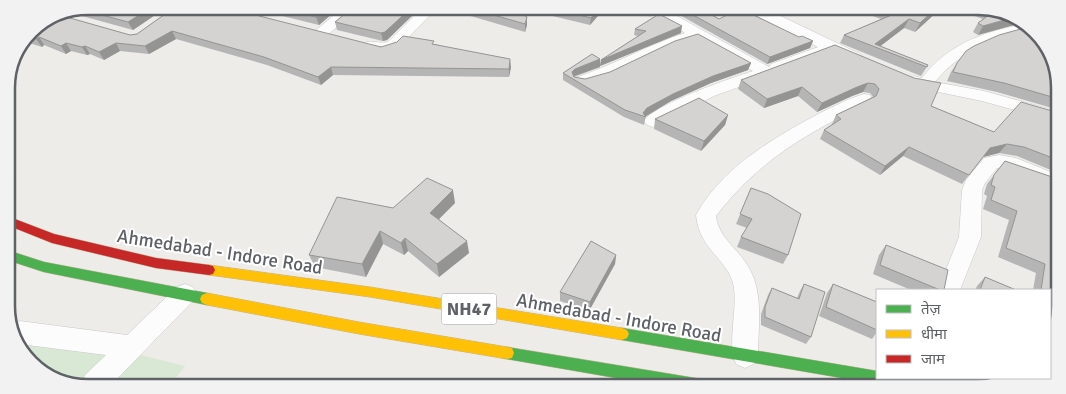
<svg xmlns="http://www.w3.org/2000/svg" width="1066" height="394" viewBox="0 0 1066 394" font-family="Signika,'Noto Sans Devanagari',sans-serif">
	<style>
		.green { fill: #d9e8d5 }
		.lines { fill: none; stroke-linecap: round; stroke-linejoin: round }
		.street-casing { stroke: #c8c8c8; stroke-width: 1 }
		.fast-casing { stroke: #c3b298; stroke-width: 1 }
		.slow-casing { stroke: #c3b298; stroke-width: 1 }
		.jam-casing { stroke: #c3b298; stroke-width: 1 }
		.street { fill: #fcfcfc; fill-rule: evenodd }
		.fast { fill: #4caf50; fill-rule: evenodd }
		.slow { fill: #ffc107; fill-rule: evenodd }
		.jam { fill: #c62828; fill-rule: evenodd }
		.wall { fill: #b6b5b5 }
		.shaded-wall { fill: #949493 }
		.building { fill: #d4d3d2; stroke: #949493 }
		.labels { text-anchor: middle; stroke-width: 4; stroke-linejoin: round; paint-order: stroke }
		.shield { fill: #fff; stroke: #8e9194; stroke-width: 1 }
		.shield-label { font-size: 18px; font-weight: bold; fill: #5e6266 }
		.street-label { font-size: 19px; fill: #5e6266; stroke: #fff }
		.rim { fill: none; stroke: #5e6266; stroke-width: 2.5 }
	</style>
	<rect width="100%" height="100%" fill="#edece9"/>
	<!-- green -->
	<polygon class="green" points="8,322 185,366 171,384 62,384 26,360"/>
	<g class="lines">
		<defs>
			<g id="street">
				<polygon points="258,7 274,7 260,18 250,18 248,15"/>
				<polygon points="344,7 360,8 326,36 316,36 314,33 316,30"/>
				<path d="M422,8H437L398,48L383,53L366,48L363,45L366,42C373,40 380,44 388,42Z"/>
				<path d="M636,9H656L677,16L769,67L771,64L818,47L749,12L747,9H766L860,54L863,57L860,60H850L831,52L783,70L773,71L772,75L714,96L653,127L647,125L644,121C655,104 731,78 753,71L696,39C688,42 678,44 670,48C649,57 596,90 575,84L573,81L575,78C613,65 648,45 685,33L667,22L638,12Z"/>
				<path d="M1024,24L1034,30C995,40 961,49 935,82L984,91L1049,109L1052,113L1049,117L1043,118L982,101L919,88L908,84L906,81L908,78L914,76L922,78C948,44 983,32 1024,24Z"/>
				<path d="M864,94L870,95L872,99L870,103C808,132 758,161 716,216C719,239 739,249 749,268C764,294 758,327 758,356L754,364L745,368L736,364C726,342 739,308 733,283C726,258 699,249 696,215C722,167 775,137 822,112C835,106 849,98 864,94Z"/>
				<polygon points="999,155 1016,158 1058,175 1057,190 1005,169 997,168 985,183 982,190 981,237 960,290 938,290 959,237 962,190 966,180 984,158"/>
				<polygon points="185,284 193,287 197,294 193,301 112,384 81,384 85,375 106,355 19,344 9,325 20,321 127,335 177,287"/>
				<polygon points="931,378 957,378 960,387 934,387"/>
			</g>
			<g id="fast">
				<polygon points="7,250 44,262 207,293 212,295 214,299 212,303 207,305 44,272 7,260"/>
				<path d="M622,328L877,371V378C897,378 920,375 938,382L940,387H894L622,340L617,338L615,334L617,330Z"/>
				<polygon points="507,347 701,379 706,381 708,386 662,386 507,359 502,358 500,353 502,348"/>
			</g>
			<g id="slow">
				<polygon points="209,265 370,287 622,328 627,330 629,334 627,338 622,340 370,297 209,275 205,274 203,270 205,266"/>
				<polygon points="207,293 359,322 507,347 512,348 514,353 512,358 507,359 359,334 207,305 202,303 200,299 202,295"/>
			</g>
			<polygon id="jam" points="7,216 54,234 156,258 209,265 213,266 215,270 213,274 209,275 156,268 52,243 7,225"/>
		</defs>
		<!-- street casing -->
		<use href="#street" class="street-casing"/>
		<!-- fast casing -->
		<use href="#fast" class="fast-casing"/>
		<!-- slow casing -->
		<use href="#slow" class="slow-casing"/>
		<!-- jam casing -->
		<use href="#jam" class="jam-casing"/>
		<!-- street -->
		<use href="#street" class="street"/>
		<!-- fast -->
		<use href="#fast" class="fast"/>
		<!-- slow -->
		<use href="#slow" class="slow"/>
		<!-- jam -->
		<use href="#jam" class="jam"/>
	</g>
	<!-- wall -->
	<g class="wall">
		<polygon points="88,6 167,7 133,30 71,13"/>
		<polygon points="175,7 381,47 435,44 511,67 509,77 333,75 321,85 267,65 176,39 149,54 120,51 104,60 90,54 87,55 71,51 66,54 44,45 42,47 26,42 34,27 130,35 137,34"/>
		<polygon points="246,7 340,7 319,25"/>
		<polygon points="353,7 420,8 387,40 383,41 337,30 335,22"/>
		<polygon points="443,8 511,8 527,25 525,32"/>
		<polygon points="544,8 604,9 590,25 544,14"/>
		<polygon points="662,9 701,9 719,19 813,41 810,48 767,64 678,14"/>
		<polygon points="856,10 939,10 915,32 904,28 880,46 928,65 921,76 840,43 844,35 881,19"/>
		<polygon points="957,10 1004,10 978,35 973,32 978,23 983,19"/>
		<polygon points="635,29 681,33 600,66 601,60 638,36 634,35"/>
		<polygon points="835,45 931,106 994,132 1059,113 1058,173 1017,156 999,153 983,157 962,184 903,156 880,175 820,139 824,130 832,124 836,115 873,97 870,93 863,92 852,96 817,112 798,96 764,108 738,89 741,80"/>
		<polygon points="751,63 748,70 711,83 671,101 646,115 644,125 624,117 563,80 563,73 600,67 574,77 585,79"/>
		<polygon points="957,63 1059,77 1059,110 997,92 947,81 951,72"/>
		<polygon points="728,115 725,125 701,151 654,129 655,119"/>
		<polygon points="1005,161 1058,179 1050,290 1033,290 1036,273 998,257 1009,220 983,209 987,196 984,194 987,184"/>
		<polygon points="751,188 788,255 783,264 737,247 741,237 747,228 736,224"/>
		<polygon points="455,203 439,219 469,253 439,277 408,251 404,255 383,244 366,277 315,267 309,255 393,208"/>
		<polygon points="886,245 944,290 911,290 873,274 879,255"/>
		<polygon points="616,255 615,264 589,311 560,301 560,292"/>
		<polygon points="985,277 1016,290 975,290 977,286"/>
		<polygon points="804,284 811,337 806,344 761,325 761,314 768,295 772,288 797,298 800,291"/>
		<polygon points="833,284 877,302 877,332 872,339 819,316 827,293"/>
	</g>
	<!-- shaded-wall -->
	<g class="shaded-wall">
		<polygon points="152,7 167,7 133,30 128,22"/>
		<polygon points="329,7 340,7 319,25 316,17"/>
		<polygon points="411,8 420,8 387,40 383,41 381,33"/>
		<polygon points="598,9 604,9 590,25 591,18"/>
		<polygon points="934,10 939,10 915,32 920,23"/>
		<polygon points="527,17 527,25 525,32 525,24"/>
		<polygon points="1015,17 1022,23 978,35 983,26"/>
		<polygon points="909,19 904,28 878,48 875,44"/>
		<polygon points="682,26 681,33 600,66 601,60"/>
		<polygon points="172,31 176,39 149,54 145,46"/>
		<polygon points="39,37 44,45 42,47 36,39"/>
		<polygon points="813,41 810,48 767,64 770,57"/>
		<polygon points="66,43 71,51 66,54 61,46"/>
		<polygon points="116,43 120,51 104,60 99,52"/>
		<polygon points="85,46 90,54 87,55 82,47"/>
		<polygon points="510,59 511,67 509,77 509,69"/>
		<polygon points="600,59 600,67 574,76 573,78 572,72 575,69"/>
		<polygon points="751,63 748,70 711,83 671,101 645,117 643,113 647,108 673,94 713,76"/>
		<polygon points="331,67 333,75 321,85 318,77"/>
		<polygon points="868,83 863,92 852,96 817,112 822,103 857,87"/>
		<polygon points="802,87 798,96 764,108 767,99"/>
		<polygon points="728,115 725,125 701,151 704,141"/>
		<polygon points="1007,144 999,153 983,157 990,148"/>
		<polygon points="909,147 903,156 880,175 885,166"/>
		<polygon points="453,190 455,203 433,225 430,213"/>
		<polygon points="380,231 383,244 366,277 362,264"/>
		<polygon points="405,238 408,251 404,255 401,243"/>
		<polygon points="467,241 469,253 439,277 437,264"/>
		<polygon points="616,255 615,264 589,311 590,302"/>
	</g>
	<!-- building -->
	<g class="building">
		<polygon points="88,6 152,7 128,22 80,9"/>
		<polygon points="175,7 224,7 381,47 397,42 403,36 434,41 432,44 510,59 509,69 331,67 318,77 264,57 172,31 145,46 116,43 99,52 85,46 82,47 66,43 61,46 39,37 36,39 29,37 34,27 63,16 130,35 137,34"/>
		<polygon points="275,7 329,7 316,17"/>
		<polygon points="353,7 411,8 385,32 381,33 335,22"/>
		<polygon points="469,8 511,8 527,17 525,24"/>
		<polygon points="552,8 598,9 591,18"/>
		<polygon points="682,9 701,9 719,19 739,9 741,9 799,37 802,36 813,41 770,57"/>
		<polygon points="884,10 934,10 920,23 909,19 875,44 928,65 927,67 844,35 894,14"/>
		<polygon points="988,10 1004,10 1015,17 983,26 978,23 993,12"/>
		<polygon points="659,14 682,26 601,60 646,31 635,29"/>
		<polygon points="1028,27 1040,34 1059,77 1059,99 1004,83 953,72 957,63 966,51 974,46 999,35"/>
		<polygon points="698,34 751,63 713,76 673,94 647,108 643,113 646,117 625,110 563,73 592,54 600,59 575,69 572,72 574,77 585,79 610,72 675,41"/>
		<polygon points="835,45 914,78 941,83 931,106 994,132 1021,102 1059,113 1058,160 1024,147 1007,144 990,148 969,175 909,147 885,166 824,130 841,119 836,115 876,96 879,89 875,84 868,83 857,87 822,103 802,87 767,99 741,80"/>
		<polygon points="699,98 728,115 704,141 655,119"/>
		<polygon points="1005,161 1058,179 1056,332 1050,340 1050,290 1041,290 1045,264 1006,248 1017,211 991,200 995,187 991,185 994,175"/>
		<polygon points="427,178 453,190 430,213 467,241 437,264 405,238 401,243 380,231 362,264 309,255 337,197 393,208"/>
		<polygon points="751,188 768,194 801,214 788,255 741,237 752,219 740,214"/>
		<polygon points="591,241 616,255 590,302 560,292"/>
		<polygon points="886,245 948,270 944,290 940,290 880,265"/>
		<polygon points="985,277 1016,290 980,290"/>
		<polygon points="804,284 825,292 811,337 765,317 765,307 772,288 799,299"/>
		<polygon points="833,284 877,302 877,330 826,307"/>
	</g>
	<g class="labels">
		<!-- shield labels -->
		<rect class="shield" x="441.5" y="293.5" width="55" height="31" rx="4"/>
		<g class="shield-label">
			<text x="469" y="315">NH47</text>
		</g>
		<!-- street labels -->
		<g class="street-label">
			<text transform="translate(220 251) rotate(9)" y="7">Ahmedabad - Indore Road</text>
			<text transform="translate(619 317) rotate(10)" y="7">Ahmedabad - Indore Road</text>
		</g>
	</g>
	<!-- crop -->
	<path d="M0 0H1066V394H0ZM88 15H978A73 73 0 0 1 1051 88V306A73 73 0 0 1 978 379H88A73 73 0 0 1 15 306V88A73 73 0 0 1 88 15Z" fill="#f2f2f3" fill-rule="evenodd"/>
	<path class="rim" d="M88 15H978A73 73 0 0 1 1051 88V306A73 73 0 0 1 978 379H88A73 73 0 0 1 15 306V88A73 73 0 0 1 88 15Z"/>
	<!-- legend -->
	<rect x="876" y="289" width="175" height="90" fill="#ffffff" stroke="#bfc0c2"/>
	<rect x="886" y="305" width="25" height="8" fill="#4caf50" stroke="#bfc0c2"/>
	<text x="921" y="314" font-size="15" fill="#5e6266">तेज़</text>
	<rect x="886" y="330" width="25" height="8" fill="#ffc107" stroke="#bfc0c2"/>
	<text x="921" y="339" font-size="15" fill="#5e6266">धीमा</text>
	<rect x="886" y="355" width="25" height="8" fill="#c62828" stroke="#bfc0c2"/>
	<text x="921" y="364" font-size="15" fill="#5e6266">जाम</text>
</svg>
